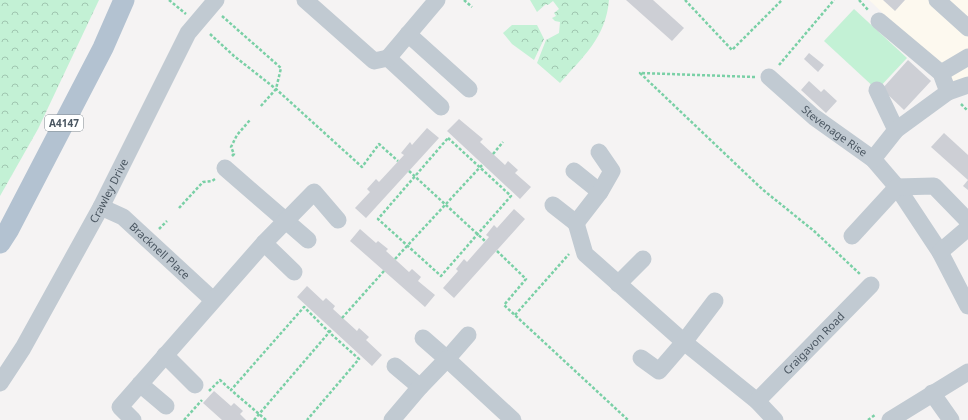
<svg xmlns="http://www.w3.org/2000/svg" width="968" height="420" viewBox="0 0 968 420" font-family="'Noto Sans',sans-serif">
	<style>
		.commercial { fill: #fdf9ef }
		.grass { fill: #c3f1d5 }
		.forest { fill: url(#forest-crowns) }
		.building { fill: #cdcfd5 }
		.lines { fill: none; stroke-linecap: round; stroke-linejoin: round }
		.path { stroke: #7ad0a6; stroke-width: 2.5; stroke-dasharray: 3 2; stroke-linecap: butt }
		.minor { stroke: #c1cad2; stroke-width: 17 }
		.major { stroke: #b3c2d1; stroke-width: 21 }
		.labels { text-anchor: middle; stroke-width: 3; stroke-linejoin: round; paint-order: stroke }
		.shield { fill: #fff; stroke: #808990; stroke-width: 1 }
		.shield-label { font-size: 10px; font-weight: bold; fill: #4a5661 }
		.street-label { font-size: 11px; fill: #4a5661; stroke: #fff }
	</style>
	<defs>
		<pattern id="forest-crowns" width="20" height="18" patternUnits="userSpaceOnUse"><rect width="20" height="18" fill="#c3f1d5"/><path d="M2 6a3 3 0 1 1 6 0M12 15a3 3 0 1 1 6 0" fill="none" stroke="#a0c6b0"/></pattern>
	</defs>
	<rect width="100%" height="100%" fill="#f5f3f3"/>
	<!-- commercial -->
	<polygon class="commercial" points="869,0 968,0 968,95"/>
	<!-- grass -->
	<polygon class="grass" points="854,9 907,58 877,90 824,41"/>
	<!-- forest -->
	<g class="forest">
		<polygon points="0,0 99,0 38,129 0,196"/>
		<path d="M530,0H609C606,37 583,57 560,83L537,63L546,40L559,33L560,22L555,21L552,18L556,16L554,13L559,9L553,1L548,5L546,4L537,12Z"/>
		<polygon points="512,25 537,25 544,39 534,60 512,44 503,33"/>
	</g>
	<!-- building -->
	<g class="building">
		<polygon points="626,0 653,0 684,28 672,41"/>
		<polygon points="883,0 905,0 895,11"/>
		<polygon points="809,53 824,65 818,72 804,59"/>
		<polygon points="908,60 931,81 904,110 882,89"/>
		<polygon points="809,81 821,92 824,89 837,101 826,113 801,90"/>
		<polygon points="459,119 483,139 480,142 505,165 508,161 518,170 515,173 531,187 520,199 447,131"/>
		<polygon points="427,128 439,138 366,218 355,208 370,192 367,189 376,179 379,182 404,155 401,153 410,142 412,145"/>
		<polygon points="944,133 968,155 968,180 931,147"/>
		<polygon points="968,180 968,190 963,186"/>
		<polygon points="514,209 525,219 454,298 443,288 458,271 456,269 464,259 467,262 489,237 486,235 494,225 497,228"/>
		<polygon points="360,229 376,243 378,241 388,249 386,251 409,272 412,269 421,277 418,281 435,295 425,307 350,241"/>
		<polygon points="307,286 323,301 326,298 335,306 333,309 357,331 359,328 369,337 366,340 382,355 372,366 297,297"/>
		<polygon points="214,391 231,406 234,403 243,411 240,414 246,420 222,420 203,403"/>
	</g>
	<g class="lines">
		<!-- path -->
		<g class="path">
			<polyline points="169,0 186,14"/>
			<polyline points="464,0 472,7"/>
			<polyline points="685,0 732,50 782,0"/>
			<polyline points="859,0 869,11"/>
			<polyline points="222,16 281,68 276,89 260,107"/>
			<polyline points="210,34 234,56 276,89 362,167 379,144 398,161"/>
			<polyline points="779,65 834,0"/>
			<polyline points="755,77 640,73 762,189 814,231 861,275"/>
			<polyline points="961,104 968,111"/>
			<polygon points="448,138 511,196 441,276 378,219"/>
			<polyline points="493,154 503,142"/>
			<polyline points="232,156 234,154 231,147 237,135 250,120"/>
			<polyline points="409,171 485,241"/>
			<polyline points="179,208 203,182 212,181 215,179"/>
			<polyline points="159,229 167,221"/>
			<polyline points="497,251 526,279 504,305 628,420"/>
			<polyline points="395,259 483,164"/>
			<polyline points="515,315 569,254"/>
			<polyline points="342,318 384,271"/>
			<polyline points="209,391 220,380 231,390"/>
			<polyline points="184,420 202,400"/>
			<polyline points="254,420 332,329"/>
			<polyline points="266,420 231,390 304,307 330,333 359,359 307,420"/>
			<polyline points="868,420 875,415"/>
		</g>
		<!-- minor -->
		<g class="minor">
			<polyline points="305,0 374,61 388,58 441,107"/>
			<polyline points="937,0 968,28"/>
			<polyline points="408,34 469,89"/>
			<polyline points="388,58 437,0"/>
			<polyline points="941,73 968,57"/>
			<path id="s1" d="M769,77L814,117L873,159L897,187L940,252L968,306"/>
			<polyline points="877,90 896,130"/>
			<polyline points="948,92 968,85"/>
			<polyline points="873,159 896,130 948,92 941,73 879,21"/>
			<polyline points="225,168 308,240"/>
			<polyline points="574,171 600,192"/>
			<polyline points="553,205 576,223"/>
			<path id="s2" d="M101,207L123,217L213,300"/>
			<polyline points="576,223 585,254 684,342 757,401 775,420"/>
			<polyline points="576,223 600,192 612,171 599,152"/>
			<polyline points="852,236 897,187 934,186 968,221"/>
			<polyline points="264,243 294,272"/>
			<polyline points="940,252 968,228"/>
			<polyline points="618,284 643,259"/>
			<polyline points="423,338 447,359 468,335"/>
			<polyline points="165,355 195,385"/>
			<polyline points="641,358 659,371 684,342 715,301"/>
			<polyline points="395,366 420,387"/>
			<path id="s3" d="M0,383L23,348L101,207L188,33L216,0"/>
			<polyline points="140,384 166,406"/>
			<polyline points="932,393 951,420"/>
			<path id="s4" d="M757,401L871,285"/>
			<polyline points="133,420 120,407 264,243 314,192 338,220"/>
			<polyline points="392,420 420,387 447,359 513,420"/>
			<polyline points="890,420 968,372"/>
		</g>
		<!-- major -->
		<polyline class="major" points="0,243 9,229 103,48 124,0"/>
	</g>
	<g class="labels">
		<!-- shield labels -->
		<rect class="shield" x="45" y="115" width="38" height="16" rx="3"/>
		<g class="shield-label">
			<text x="64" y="127">A4147</text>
		</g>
		<!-- street labels -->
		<g class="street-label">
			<text dy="4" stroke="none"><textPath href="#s1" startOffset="85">Stevenage Rise</textPath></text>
			<text dy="4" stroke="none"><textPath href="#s3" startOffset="221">Crawley Drive</textPath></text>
			<text dy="4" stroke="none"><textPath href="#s2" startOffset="74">Bracknell Place</textPath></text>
			<text dy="4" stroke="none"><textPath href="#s4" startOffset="81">Craigavon Road</textPath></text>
		</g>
	</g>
</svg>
